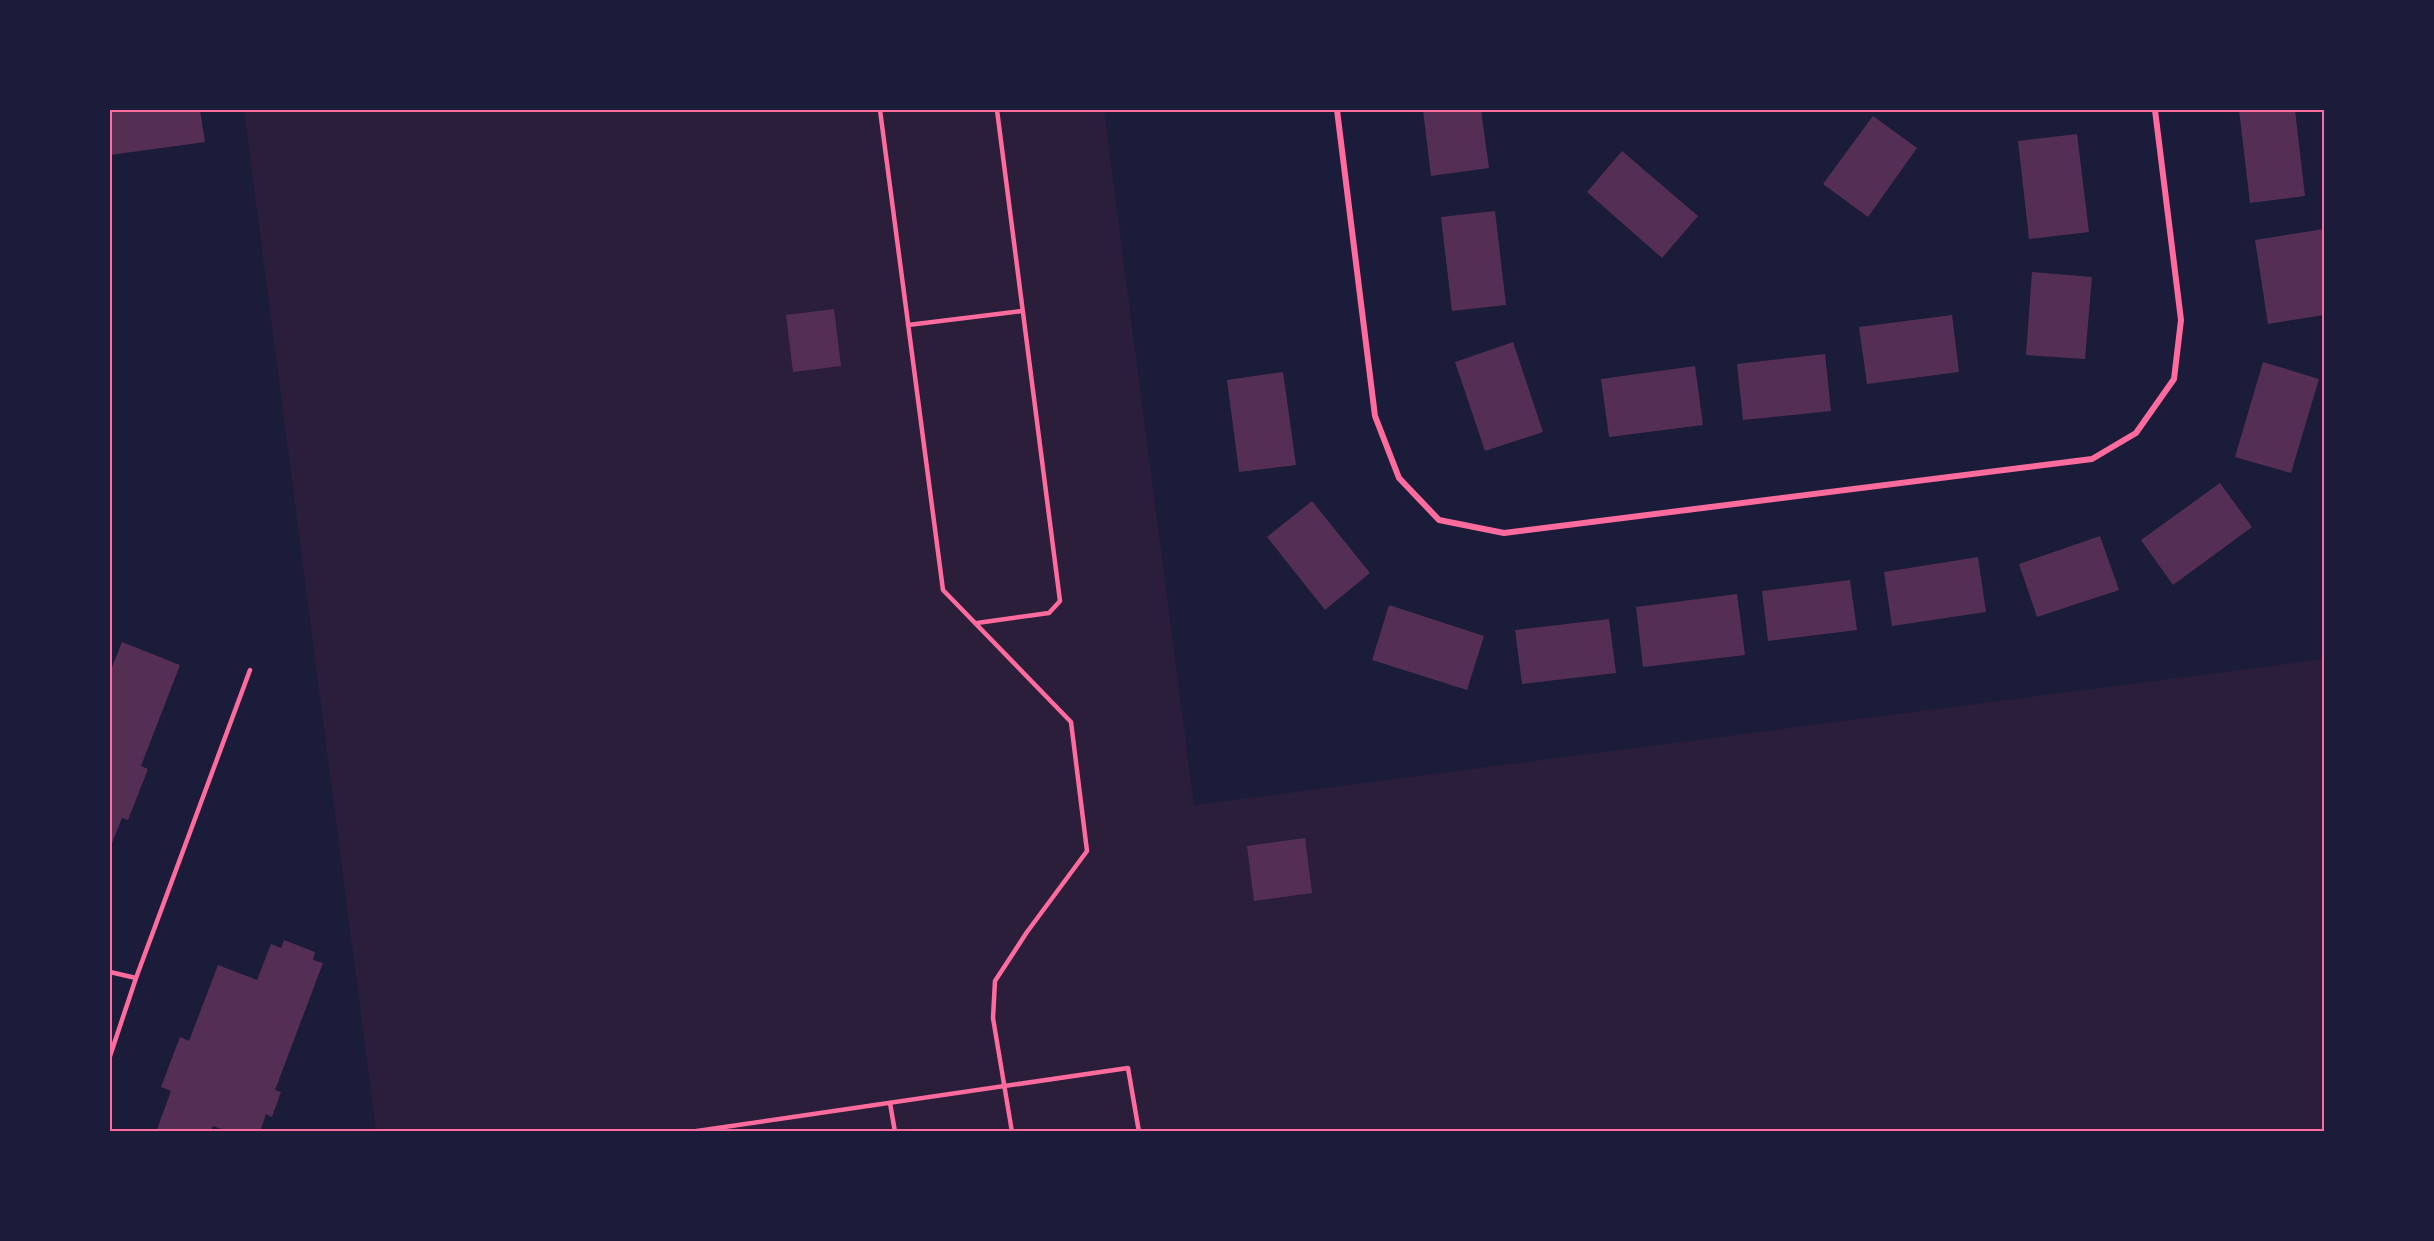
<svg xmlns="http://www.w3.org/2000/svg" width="2434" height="1241" viewBox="0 0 2434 1241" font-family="Commissioner,sans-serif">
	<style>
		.green { fill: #2a1e3b }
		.building { fill: #542f53 }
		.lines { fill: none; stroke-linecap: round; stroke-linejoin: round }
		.service { stroke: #ff6b9d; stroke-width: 4.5 }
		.minor { stroke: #ff6b9d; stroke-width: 6 }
		.neatline { fill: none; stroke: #ff6b9d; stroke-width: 2 }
	</style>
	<rect width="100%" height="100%" fill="#1b1b3a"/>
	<!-- green -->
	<polygon class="green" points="244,110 1104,110 1194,805 2324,659 2324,1131 376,1131"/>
	<!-- building -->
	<g class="building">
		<polygon points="110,110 200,110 205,142 110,155"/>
		<polygon points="1423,110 1481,110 1489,168 1431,176"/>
		<polygon points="2239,110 2295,110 2305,196 2250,203"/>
		<polygon points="1873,116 1917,148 1868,217 1823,184"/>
		<polygon points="2077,134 2089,232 2029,239 2018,141"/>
		<polygon points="1622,151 1698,216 1662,258 1587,192"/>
		<polygon points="1495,211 1506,305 1452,311 1441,217"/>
		<polygon points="2324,229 2324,315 2268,324 2255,240"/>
		<polygon points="2032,272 2092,277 2085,359 2026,355"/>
		<polygon points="834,309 841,366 793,372 786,315"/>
		<polygon points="1952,315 1959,372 1867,384 1859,327"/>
		<polygon points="1513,342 1543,432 1485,451 1455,362"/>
		<polygon points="1825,354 1831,411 1743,420 1737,364"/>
		<polygon points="2263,362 2319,379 2291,473 2235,457"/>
		<polygon points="1695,366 1703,425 1609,437 1601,379"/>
		<polygon points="1283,372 1296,465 1239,472 1227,380"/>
		<polygon points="2220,483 2252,527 2173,585 2141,540"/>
		<polygon points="1312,501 1370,573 1325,610 1267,537"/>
		<polygon points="2100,536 2119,590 2037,617 2019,564"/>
		<polygon points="1978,557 1986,612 1892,626 1884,572"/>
		<polygon points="1850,580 1857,630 1768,641 1762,591"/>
		<polygon points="1737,594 1745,655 1643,667 1636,607"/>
		<polygon points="1389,605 1484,636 1467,690 1372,660"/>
		<polygon points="1609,619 1616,673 1522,684 1515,630"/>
		<polygon points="122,642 180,665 141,766 148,769 128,820 122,818 110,848 110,666 112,667"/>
		<polygon points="1305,838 1312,893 1254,901 1247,846"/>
		<polygon points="284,940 315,952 313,960 323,963 275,1090 281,1092 272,1117 266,1114 260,1132 229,1132 213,1126 211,1132 156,1132 171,1091 161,1087 180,1037 189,1041 218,965 257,980 271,944 281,948"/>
	</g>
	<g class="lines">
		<!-- service -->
		<g class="service">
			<polyline points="880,110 943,590 1071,722 1087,851 1027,932 995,981 993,1018 1012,1132"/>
			<polyline points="908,325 1022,311"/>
			<polyline points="977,623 1049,613 1060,601 997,110"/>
			<polyline points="110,972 136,978"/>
			<polyline points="110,1056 136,978 250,670"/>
			<polyline points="890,1103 895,1132"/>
			<polyline points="690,1132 1128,1068 1139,1132"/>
		</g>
		<!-- minor -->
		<polyline class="minor" points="1337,110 1375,416 1399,478 1439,520 1504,533 2092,459 2136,433 2174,379 2181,320 2155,110"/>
	</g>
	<!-- border -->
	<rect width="2434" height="1241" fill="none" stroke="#1b1b3a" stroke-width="222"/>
	<rect x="111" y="111" width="2212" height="1019" class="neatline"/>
</svg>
